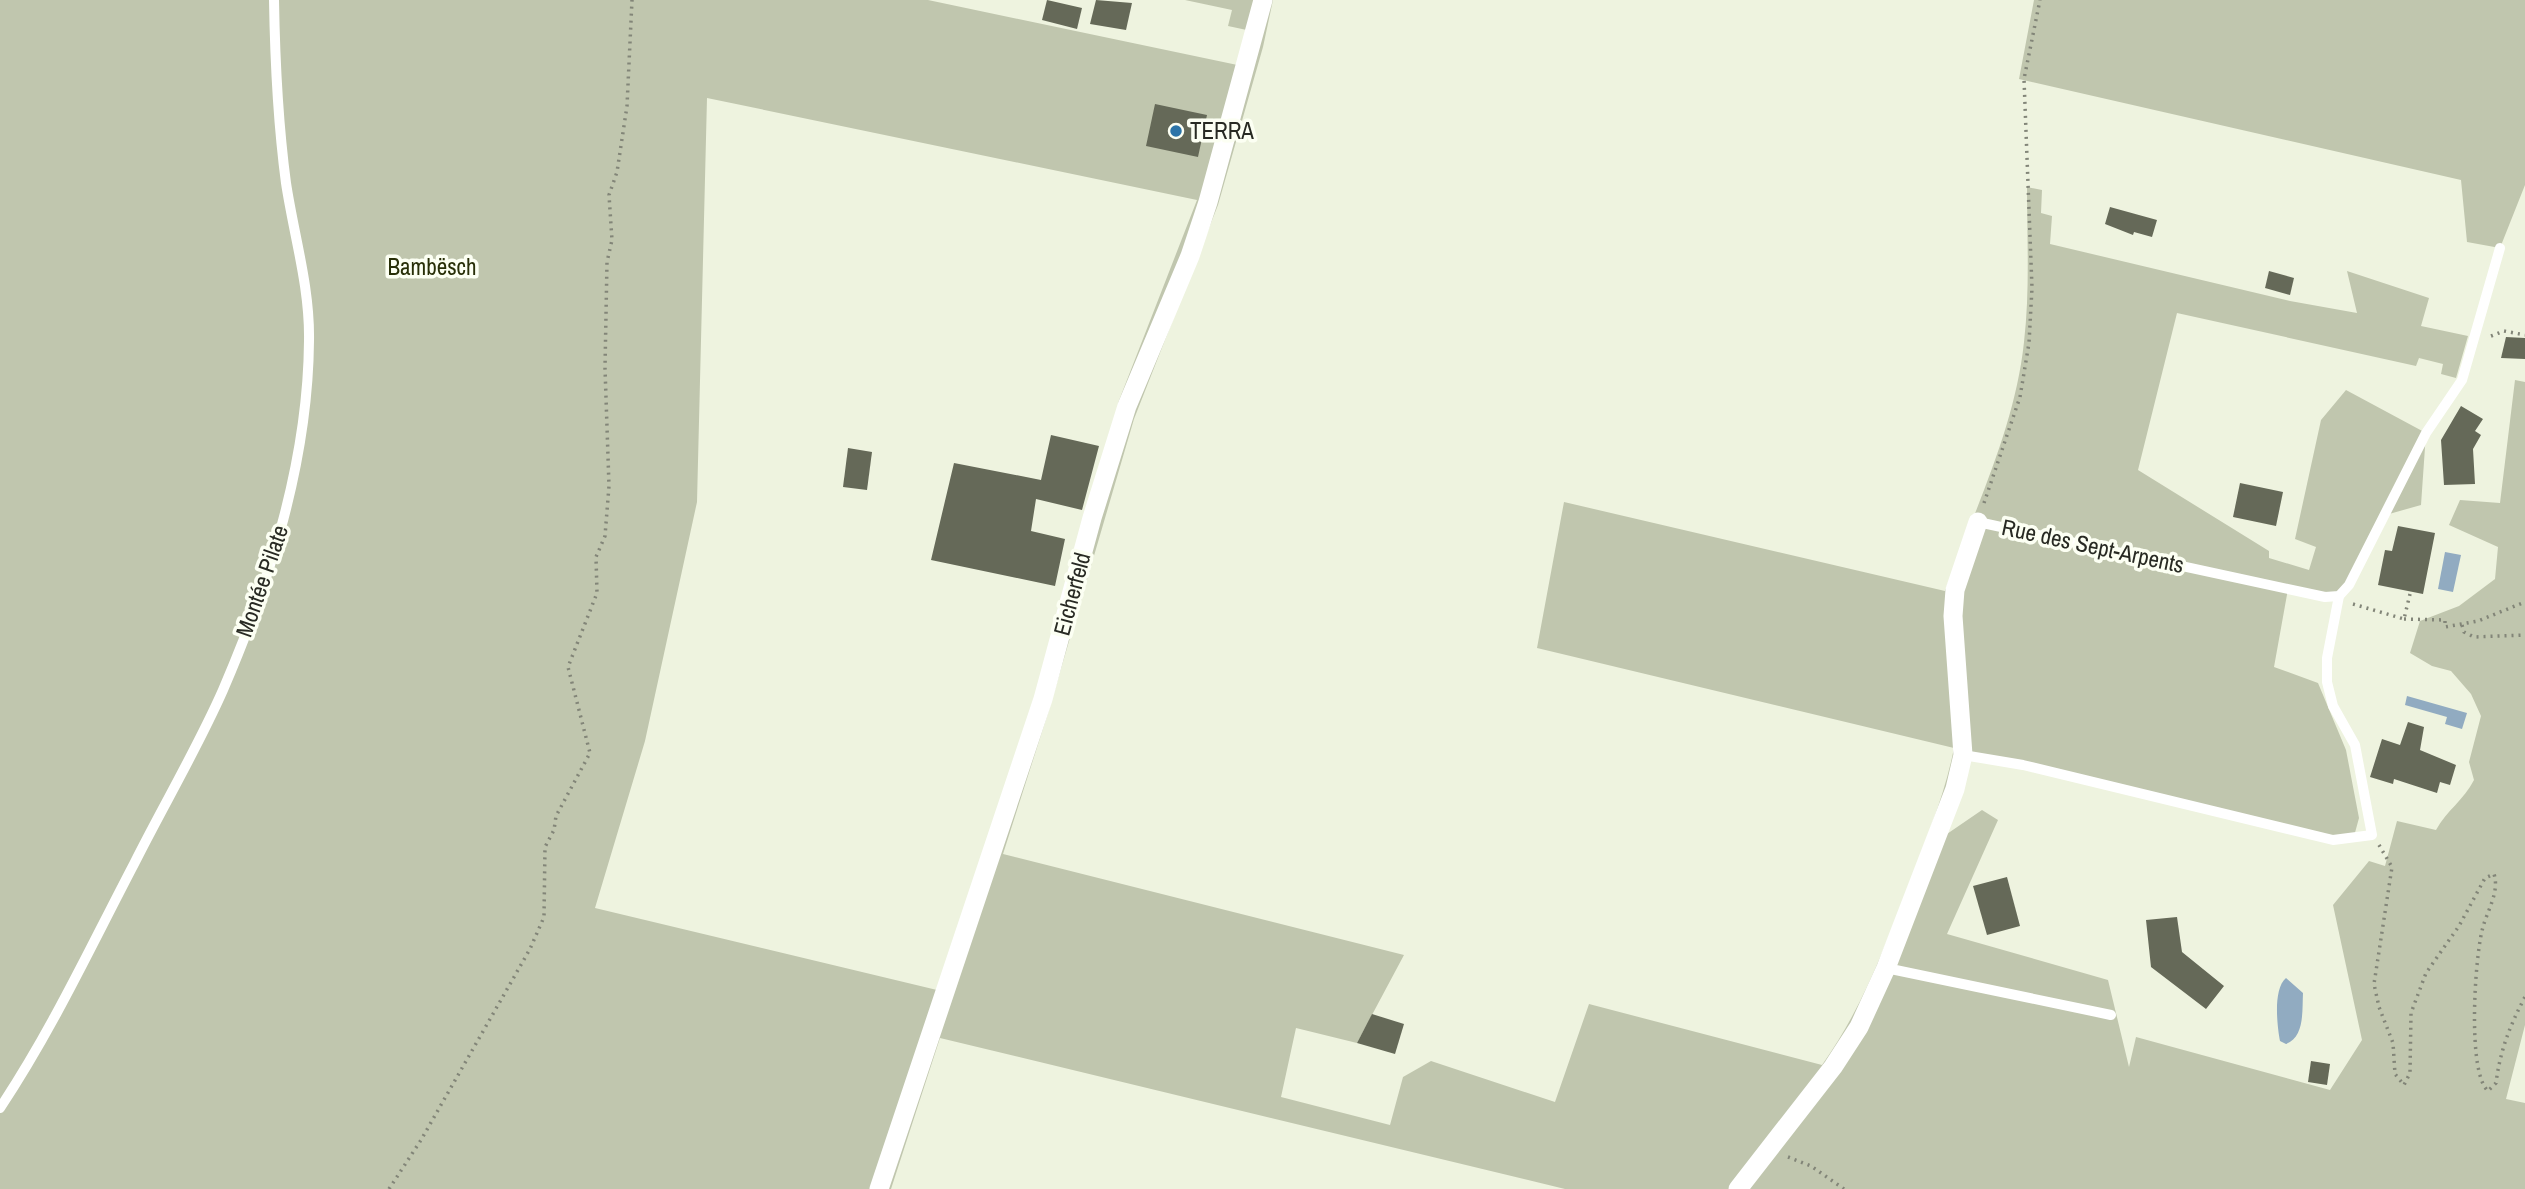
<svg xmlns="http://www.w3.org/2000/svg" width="2525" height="1189" viewBox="0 0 2525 1189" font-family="'Archivo Narrow',sans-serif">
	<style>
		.green { fill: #c0c6ae; fill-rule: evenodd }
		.water { fill: #91abc1 }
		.building { fill: #656958 }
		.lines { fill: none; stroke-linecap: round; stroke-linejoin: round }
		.path { stroke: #828578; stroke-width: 3.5; stroke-dasharray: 2 5; stroke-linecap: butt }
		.lane { stroke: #fff; stroke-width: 10 }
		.street { stroke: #fff; stroke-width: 19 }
		.poi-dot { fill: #2c74a8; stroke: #fcfff3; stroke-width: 2.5 }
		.labels { text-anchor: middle; stroke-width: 7; stroke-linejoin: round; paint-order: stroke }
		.poi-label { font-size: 23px; fill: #282a23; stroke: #fcfff3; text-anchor: start }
		.park-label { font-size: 23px; fill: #282f08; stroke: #fcfff3 }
		.street-label { font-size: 23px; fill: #282a23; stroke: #fcfff3 }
	</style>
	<rect width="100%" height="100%" fill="#eef3df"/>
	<!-- green -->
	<g class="green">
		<path d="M0,0H928L1247,67L1256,32L1228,26L1232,10L1185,0H1273L1263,47L1218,205L1134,419L1048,713L1003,854L1404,955L1357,1043L1296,1028L1281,1097L1390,1125L1403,1077L1431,1061L1555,1102L1589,1004L1822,1065C1864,1005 1884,949 1910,881C1927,837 1945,794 1954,748L1537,648L1564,502L1945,591C1974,511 2015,428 2024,342C2030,291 2027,238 2027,187L2042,190L2041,213L2052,216L2050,244L2290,301L2357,313L2347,271L2429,298L2421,326L2468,336L2456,378L2441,374L2443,364L2419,358L2416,366L2177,313L2138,470L2269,551V558L2309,570L2316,547L2295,539L2321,420L2346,390L2426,433L2421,505L2382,516L2339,596L2288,589L2274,667L2318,683L2346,750L2359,818L2353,840L1971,756L1944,836L1982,810L1998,820L1947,934L2108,980L2129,1067L2136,1037L2330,1090L2362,1040L2333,905L2369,861L2385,866L2397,821L2436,830C2446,811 2464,800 2474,780L2469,762L2481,716L2471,694L2451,671L2432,666L2410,653L2420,621L2459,606L2495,579L2498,547L2449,525L2460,500L2500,503L2515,380L2525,382V1025L2506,1099L2525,1103V1189H1565L940,1038L891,1189H0ZM707,98L1197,200L1118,403L1127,406L1044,695L937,990L595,908L645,741L697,502Z"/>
		<polygon points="2034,0 2525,0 2525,185 2500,248 2467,242 2461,180 2019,79"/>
	</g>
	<!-- water -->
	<g class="water">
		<polygon points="2445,552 2461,555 2453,592 2438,589"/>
		<polygon points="2407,696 2467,713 2462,729 2445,724 2447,717 2405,705"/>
		<path d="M2286,978L2303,993C2302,1010 2305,1037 2286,1044L2280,1041C2277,1025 2273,989 2286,978Z"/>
	</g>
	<!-- building -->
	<g class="building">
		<polygon points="1047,0 1082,8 1077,29 1042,20"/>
		<polygon points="1096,0 1132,3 1126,30 1090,24"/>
		<polygon points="1155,104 1207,115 1198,157 1146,146"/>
		<polygon points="2110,207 2157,220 2152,237 2134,232 2133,235 2105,224"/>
		<polygon points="2269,271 2294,278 2290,295 2265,288"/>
		<polygon points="2506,337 2525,338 2525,359 2501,358"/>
		<polygon points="2461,406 2483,419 2475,431 2481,435 2473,449 2475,484 2444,485 2441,440"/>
		<polygon points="1051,435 1099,446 1082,510 1036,499 1031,531 1065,539 1055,586 931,560 954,463 1041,480"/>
		<polygon points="848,448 872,452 867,490 843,487"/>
		<polygon points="2240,483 2283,492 2276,526 2233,517"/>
		<polygon points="2398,526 2435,533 2423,594 2378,585 2385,550 2392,551"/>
		<polygon points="2408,722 2424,727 2420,750 2456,765 2450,785 2440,782 2437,793 2394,779 2393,784 2370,777 2382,739 2400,745"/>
		<polygon points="2007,877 2020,926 1987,935 1973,886"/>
		<polygon points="2177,917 2182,952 2224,986 2206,1009 2151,967 2146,920"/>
		<polygon points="1372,1014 1404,1024 1395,1054 1357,1043"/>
		<polygon points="2311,1061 2330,1064 2327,1085 2308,1082"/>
	</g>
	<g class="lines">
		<!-- path -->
		<g class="path">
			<polyline points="2491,336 2504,331 2525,335"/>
			<polyline points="1984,503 2020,397 2029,343 2032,288 2024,79 2040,0"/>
			<polyline points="2353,604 2404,619 2410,594"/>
			<polyline points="2404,619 2445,620 2445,627 2478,621 2525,602"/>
			<polyline points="2462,625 2464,632 2474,637 2525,635"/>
			<path d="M2379,845L2392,867L2374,984L2379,1007L2393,1043L2395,1074L2404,1085L2410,1073L2411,1013L2426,973L2459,926L2485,878L2494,874C2500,893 2486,912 2482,931C2475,959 2467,1072 2488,1091L2496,1083C2500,1051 2510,1025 2525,997"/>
			<polyline points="1788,1157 1811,1166 1844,1189"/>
			<polyline points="389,1189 421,1140 530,949 544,917 545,847 554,830 556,816 590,753 568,667 597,593 596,557 605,536 609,486 605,368 607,262 612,240 609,195 617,172 627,106 632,0"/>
		</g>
		<!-- lane -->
		<g class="lane">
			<polyline points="1978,522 2325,597 2339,596 2349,585 2426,433 2462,380 2500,248"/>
			<polyline points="1963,755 2023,765 2333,840 2372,835 2355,745 2333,706 2327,682 2327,658 2339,596"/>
			<polyline points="1886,968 2111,1015"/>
			<path d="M0,1108C52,1030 91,946 134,864C163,806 197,749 223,690C270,581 308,461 309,341C310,287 294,236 286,183C278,123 275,61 274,0"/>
		</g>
		<!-- street -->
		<g class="street">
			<polyline points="879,1189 1043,699 1092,518 1127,406 1190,256 1208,202 1263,0"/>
			<polyline points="1738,1189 1833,1067 1859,1027 1886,968 1955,789 1963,755 1953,616 1955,590 1978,522"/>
		</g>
	</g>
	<!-- markers -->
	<circle class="poi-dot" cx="1176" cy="131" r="7"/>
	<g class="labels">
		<!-- poi labels -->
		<g class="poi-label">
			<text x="1190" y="139">TERRA</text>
		</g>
		<!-- park labels -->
		<g class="park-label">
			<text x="432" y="275">Bambësch</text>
		</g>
		<!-- street labels -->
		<g class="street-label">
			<text transform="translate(2093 546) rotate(12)" y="8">Rue des Sept-Arpents</text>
			<text transform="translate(262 581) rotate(-71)" y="8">Montée Pilate</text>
			<text transform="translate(1072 594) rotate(-75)" y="8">Eicherfeld</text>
		</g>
	</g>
</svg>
